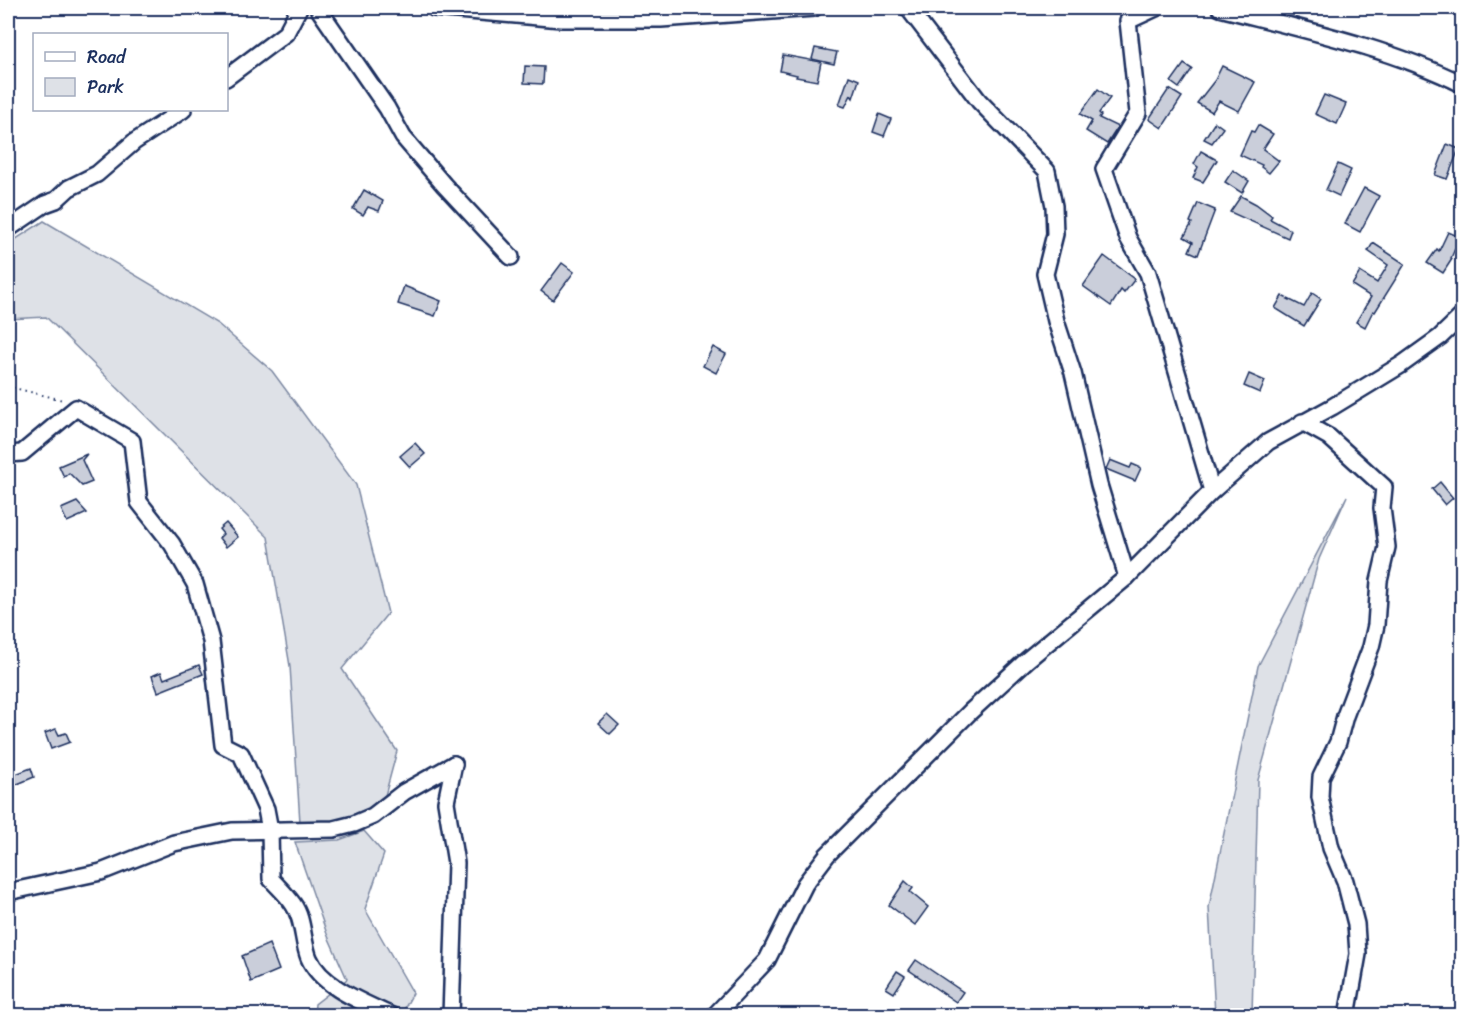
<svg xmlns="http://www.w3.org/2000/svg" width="1470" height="1023" viewBox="0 0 1470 1023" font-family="Sriracha,sans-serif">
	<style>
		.green { fill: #dee1e7; stroke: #7c88a2; stroke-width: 1.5 }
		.building { fill: #caceda; stroke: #1b2f5e; stroke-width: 1.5 }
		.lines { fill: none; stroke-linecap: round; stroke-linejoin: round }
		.minor-casing { stroke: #1b2f5e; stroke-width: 20 }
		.path { stroke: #1b2f5e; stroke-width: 2; stroke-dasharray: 1.5 4.5; stroke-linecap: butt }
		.minor { stroke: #fff; stroke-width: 15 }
	</style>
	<rect width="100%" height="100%" fill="#fff"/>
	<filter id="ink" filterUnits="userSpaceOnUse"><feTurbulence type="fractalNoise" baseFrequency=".0167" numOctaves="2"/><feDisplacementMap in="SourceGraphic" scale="12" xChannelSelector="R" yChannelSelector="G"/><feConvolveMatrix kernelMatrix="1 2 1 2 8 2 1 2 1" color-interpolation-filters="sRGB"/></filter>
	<g filter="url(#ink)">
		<!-- green -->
		<g class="green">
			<polygon points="44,221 218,324 272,371 356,485 388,613 342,669 397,751 383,803 342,823 300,822 290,666 268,537 46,317 8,319 8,248 16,239"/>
			<polygon points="1347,496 1319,559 1258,780 1252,1015 1215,1015 1209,907 1258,666"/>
			<polygon points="364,831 384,854 365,909 413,993 401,1015 314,1015 315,1004 347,979 327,934 295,842 339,840"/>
		</g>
		<!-- building -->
		<g class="building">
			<polygon points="815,48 837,52 834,64 812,59"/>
			<polygon points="783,55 821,62 817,81 796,77 797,75 780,71"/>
			<polygon points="1184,64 1192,69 1179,88 1171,82"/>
			<polygon points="525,66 544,67 543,84 524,83"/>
			<polygon points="1222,66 1255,82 1239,111 1219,101 1212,112 1197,103 1215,80"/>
			<polygon points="849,76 859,80 853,98 851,95 845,107 839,105"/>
			<polygon points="1098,89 1110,98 1099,113 1101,115 1099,118 1118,127 1107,144 1086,131 1092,121 1080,114"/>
			<polygon points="1169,89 1182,97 1162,128 1149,119"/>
			<polygon points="1324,95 1346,104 1337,124 1315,114"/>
			<polygon points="879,114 891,119 884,136 873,132"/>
			<polygon points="1215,122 1223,128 1212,143 1204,139"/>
			<polygon points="1258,125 1273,134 1263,149 1279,161 1269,173 1261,167 1262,165 1240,155 1251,131 1254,132"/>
			<polygon points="1447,144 1459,149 1447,179 1435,175"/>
			<polygon points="1201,151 1217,160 1203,182 1193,178 1198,167 1194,164"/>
			<polygon points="1338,164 1351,170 1339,196 1326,190"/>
			<polygon points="1233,170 1249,181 1242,193 1225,182"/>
			<polygon points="1364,188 1379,196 1360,232 1345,224"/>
			<polygon points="364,190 383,201 379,211 368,207 363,215 353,209"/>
			<polygon points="1241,196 1256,204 1272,216 1270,219 1291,230 1288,238 1230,212"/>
			<polygon points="1198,203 1215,210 1198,255 1189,251 1193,242 1184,237 1192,223 1190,222"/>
			<polygon points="1448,232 1460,237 1451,258 1452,259 1443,273 1427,263 1437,249 1439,251"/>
			<polygon points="1373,243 1405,264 1375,312 1373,311 1365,327 1356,322 1371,297 1352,285 1360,272 1377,283 1388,265 1368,251"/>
			<polygon points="1104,256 1135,279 1124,293 1121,290 1111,306 1083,286"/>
			<polygon points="562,263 574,272 553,300 541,291"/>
			<polygon points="404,286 441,301 435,316 398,304"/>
			<polygon points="1312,293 1321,299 1304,326 1275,308 1282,296 1304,307"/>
			<polygon points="713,347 726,354 716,373 703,366"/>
			<polygon points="1249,374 1265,381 1260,393 1244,386"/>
			<polygon points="415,443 425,454 410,467 400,456"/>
			<polygon points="87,454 82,460 92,482 82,486 69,473 64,477 59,466"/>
			<polygon points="1110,460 1130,468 1132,464 1141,468 1135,481 1106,469"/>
			<polygon points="1440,482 1453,498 1445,505 1432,489"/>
			<polygon points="77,502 87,513 67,522 61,509"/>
			<polygon points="226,523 238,537 226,547 219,538 223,534 219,529"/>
			<polygon points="199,665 203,674 158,692 152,676 161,672 164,679"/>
			<polygon points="607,714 619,725 610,734 598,723"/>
			<polygon points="56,729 59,735 66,733 70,742 51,749 45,733"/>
			<polygon points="31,768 34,777 8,788 8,777"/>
			<polygon points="905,881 913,888 910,892 928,907 915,925 889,905"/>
			<polygon points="269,944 279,970 251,982 242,956"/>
			<polygon points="916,960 963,992 956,1002 909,970"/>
			<polygon points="897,971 905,976 894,993 886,988"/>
		</g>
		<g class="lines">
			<defs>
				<g id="minor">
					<polyline points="318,8 387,108 403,137 444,185 511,257"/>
					<polyline points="434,8 561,19 661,19 814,8"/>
					<polyline points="908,8 979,101 1047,171 1054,206 1055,234 1045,274 1056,321 1073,373 1099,485 1127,577"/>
					<polyline points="1156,8 1128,21 1138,113 1104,169 1128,238 1148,273 1212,491"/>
					<path d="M1220,8C1301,29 1387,47 1462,84"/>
					<polyline points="226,78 286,33 299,8"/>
					<polyline points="8,229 45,204 56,200 69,188 97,174 134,142 183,110"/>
					<polyline points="1302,422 1329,437 1384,487 1382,508 1387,547 1379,581 1376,625 1371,647 1345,716 1338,742 1321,777 1320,797 1331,848 1345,881 1356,924 1358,954 1347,1016"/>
					<path d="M8,454L22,453L76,408L132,441L139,502L172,544L195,584L211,641L223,745L241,754L266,809L270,830L271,879C278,887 287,895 293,904C304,919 302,941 309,958C321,987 365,1003 392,1016"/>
					<polyline points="8,892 101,872 174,843 232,831 334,829 354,824 373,816 404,792 454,764"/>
					<polyline points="451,1016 456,863 446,802 454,764"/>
					<polyline points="714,1016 767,960 805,884 827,855 970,712 1027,660 1127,577 1212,491 1268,442 1332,407 1401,365 1440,337 1462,316"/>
				</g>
			</defs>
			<!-- minor casing -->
			<use href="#minor" class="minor-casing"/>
			<!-- path -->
			<polyline class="path" points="8,384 14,388 63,400"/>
			<!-- minor -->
			<use href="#minor" class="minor"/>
		</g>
	</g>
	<!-- margin -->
	<rect width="1470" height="1023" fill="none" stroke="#fff" stroke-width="30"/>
	<rect x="15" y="15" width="1440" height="993" fill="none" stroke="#1b2f5e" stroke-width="2" filter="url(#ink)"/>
	<!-- legend -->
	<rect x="33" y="33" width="195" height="78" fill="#ffffff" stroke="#a4acbf" stroke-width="1.5"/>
	<rect x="45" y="52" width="30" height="9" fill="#ffffff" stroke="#a4acbf" stroke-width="1.5"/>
	<text x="87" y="63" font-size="18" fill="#1b2f5e">Road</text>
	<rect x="45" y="78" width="30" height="18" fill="#dee1e7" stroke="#a4acbf" stroke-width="1.5"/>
	<text x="87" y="93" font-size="18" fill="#1b2f5e">Park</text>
</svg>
